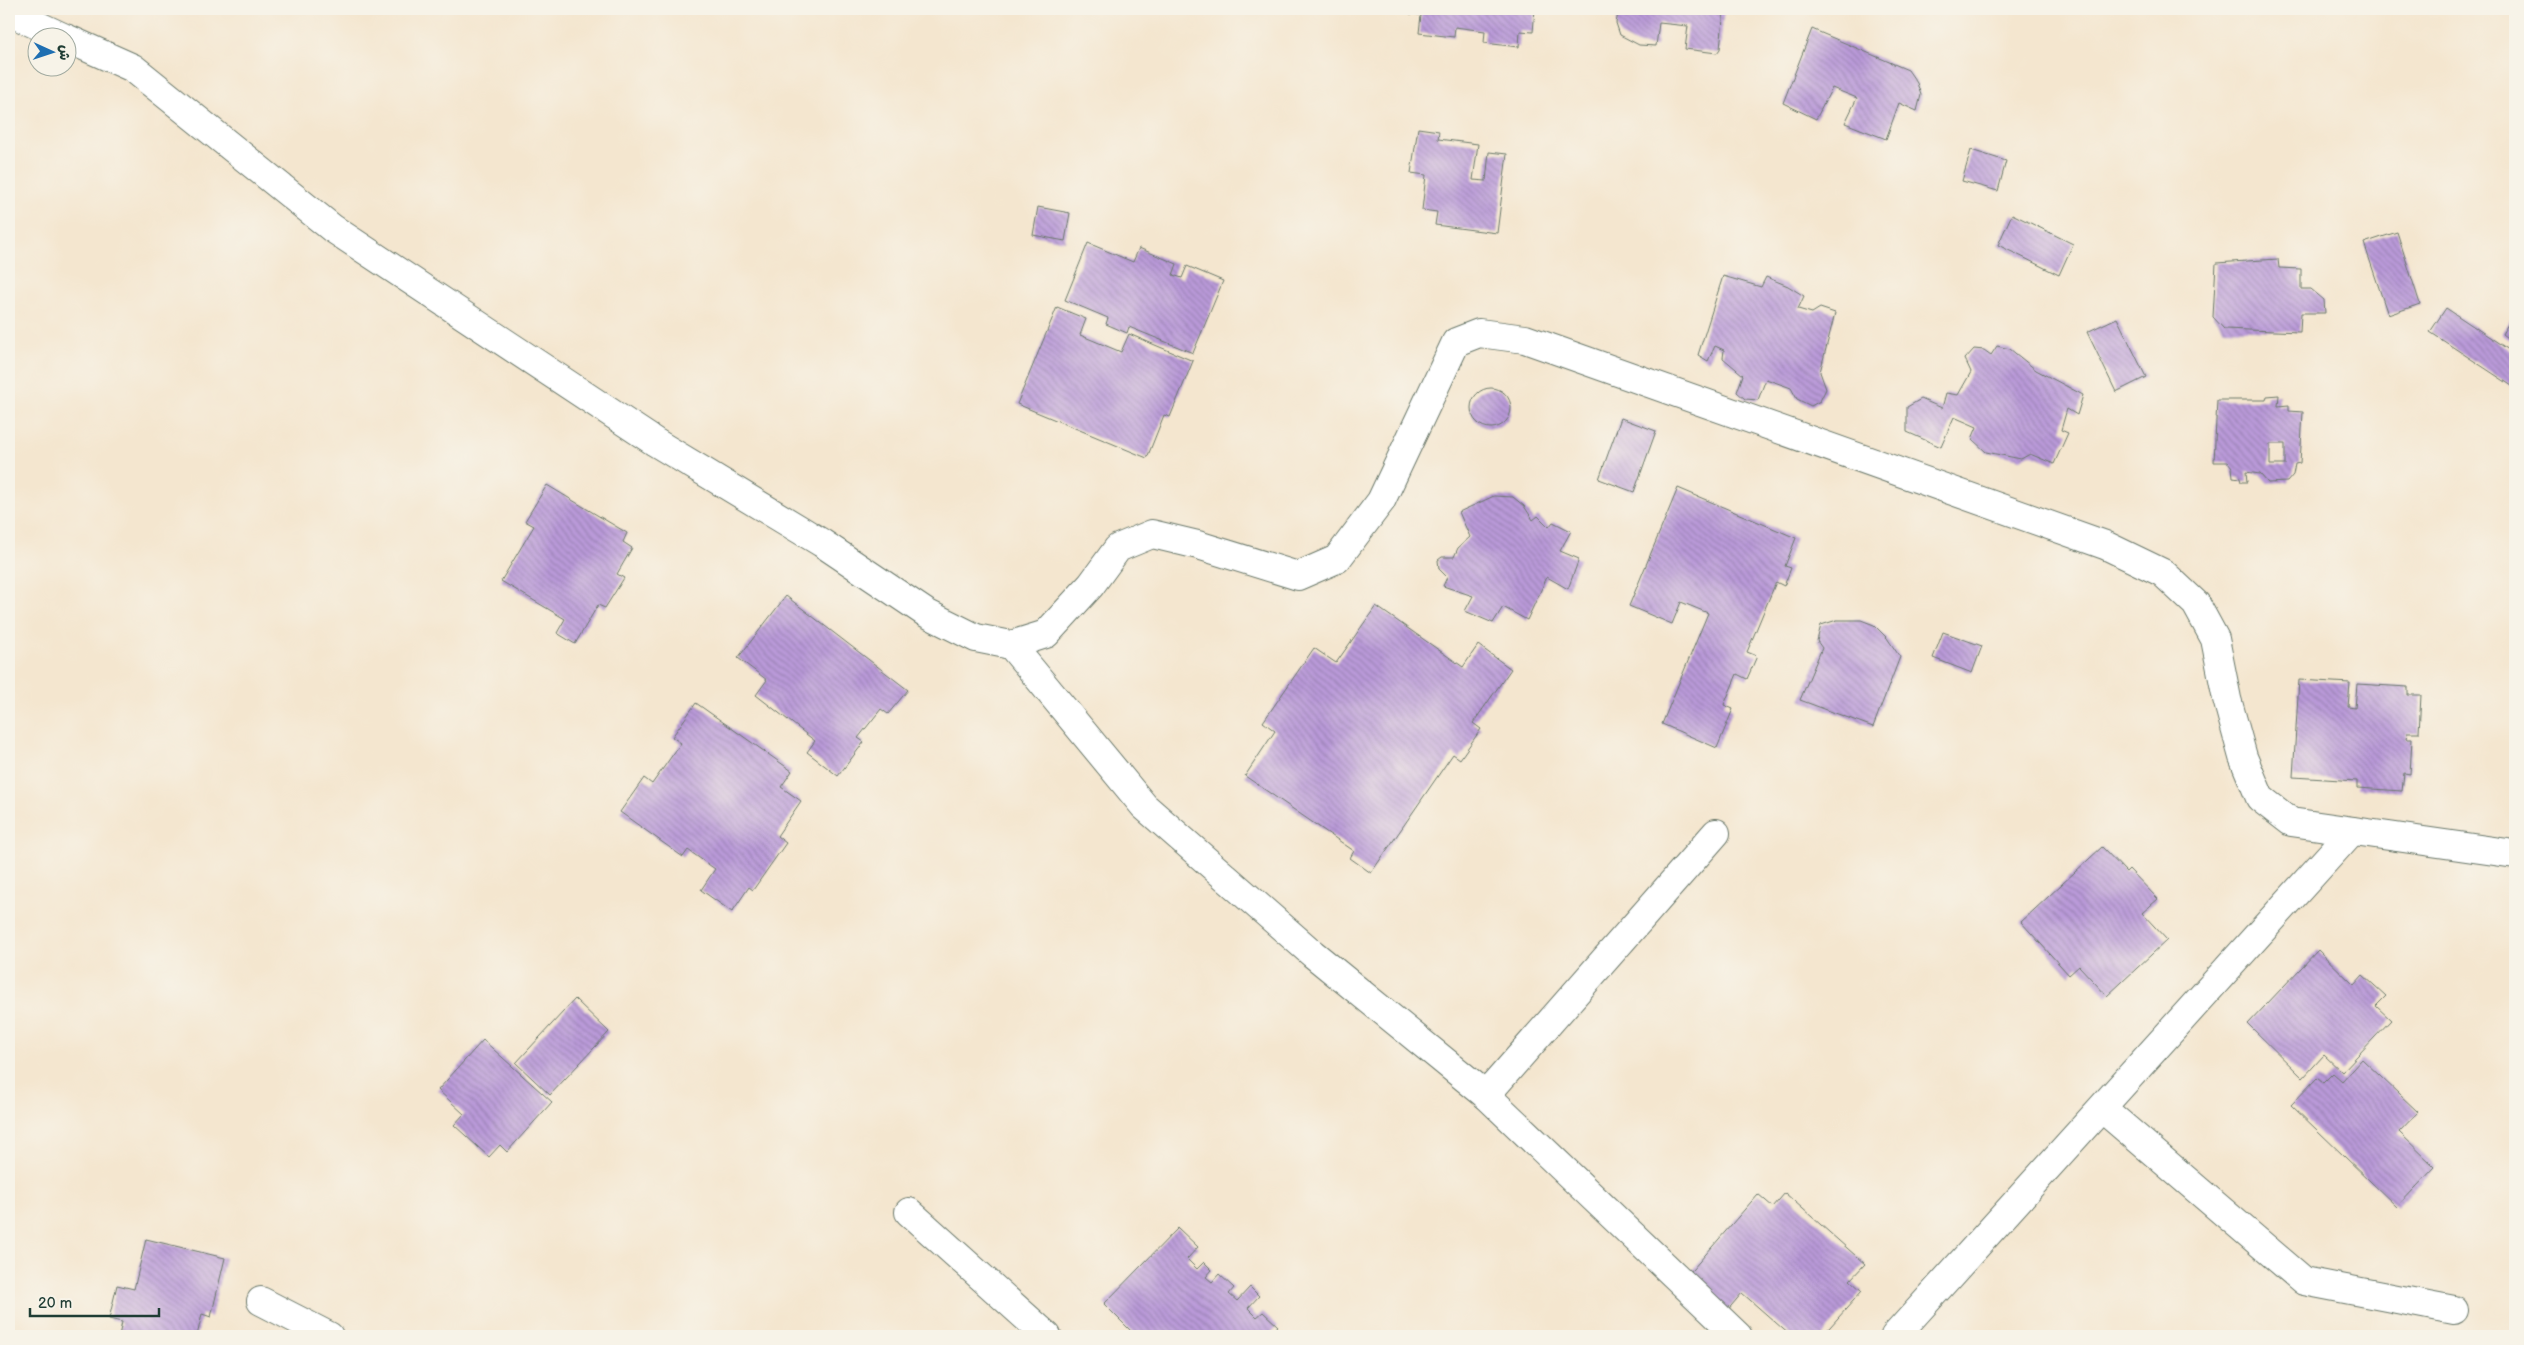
<svg xmlns="http://www.w3.org/2000/svg" width="2524" height="1345" viewBox="0 0 2524 1345" font-family="'Balsamiq Sans','Playpen Sans Arabic',sans-serif">
	<style>
		.building { fill: url(#building-back-hatch); fill-rule: evenodd }
		.lines { fill: none; stroke-linecap: round; stroke-linejoin: round }
		.street-casing { stroke: #6a786a; stroke-width: 30 }
		.street { stroke: #fff; stroke-width: 28 }
	</style>
	<defs>
		<pattern id="building-back-hatch" width="6" height="6" patternUnits="userSpaceOnUse" patternTransform="scale(1.25)"><rect width="6" height="6" fill="#ba9ad9"/><path d="M-1 5l2 2M0 0l6 6M5-1l2 2" fill="none" stroke="#977fb1"/></pattern>
	</defs>
	<rect width="100%" height="100%" fill="#f7f3e8"/>
	<filter id="ink" filterUnits="userSpaceOnUse"><feTurbulence type="fractalNoise" baseFrequency=".02" numOctaves="2"/><feDisplacementMap in="SourceGraphic" scale="10" xChannelSelector="R" yChannelSelector="G"/><feConvolveMatrix kernelMatrix="1 2 1 2 8 2 1 2 1" color-interpolation-filters="sRGB"/></filter>
	<filter id="wash" filterUnits="userSpaceOnUse"><feTurbulence type="fractalNoise" baseFrequency=".0096" numOctaves="4" result="noise"/><feDisplacementMap in="SourceGraphic" scale="20" xChannelSelector="R" yChannelSelector="G"/><feGaussianBlur stdDeviation="1.12" result="paint"/><feColorMatrix in="noise" values="0 0 0 0 0 0 0 0 0 0 0 0 0 0 0 0 0 1.4 0 .05"/><feComposite in="paint" operator="in"/></filter>
	<g filter="url(#wash)">
		<rect width="100%" height="100%" fill="#f4e6cf"/>
		<g id="blocks">
			<!-- building -->
			<g class="building">
				<polygon points="1410,9 1535,9 1533,32 1520,31 1519,47 1484,43 1485,31 1455,27 1454,37 1419,33 1421,15 1410,14"/>
				<polygon points="1619,9 1724,9 1720,49 1717,53 1685,49 1688,26 1659,23 1656,46 1639,45 1620,35 1616,23"/>
				<polygon points="1812,29 1908,70 1917,83 1921,95 1917,111 1899,103 1886,139 1845,123 1857,98 1832,88 1816,119 1783,103"/>
				<polygon points="1418,128 1439,131 1438,139 1478,144 1473,180 1486,181 1489,152 1507,154 1497,233 1435,225 1437,212 1422,210 1426,175 1411,173"/>
				<polygon points="1971,150 2006,161 1998,191 1962,181"/>
				<polygon points="1038,207 1070,213 1065,241 1033,235"/>
				<polygon points="2012,214 2073,244 2059,275 1998,245"/>
				<polygon points="2397,232 2420,304 2388,315 2364,243"/>
				<polygon points="1088,243 1133,262 1139,248 1177,264 1173,275 1182,278 1187,266 1223,281 1193,353 1129,327 1127,333 1106,324 1108,318 1065,300"/>
				<polygon points="2278,259 2279,268 2301,269 2301,289 2311,289 2324,300 2325,313 2301,313 2300,332 2224,329 2213,317 2216,263"/>
				<polygon points="1723,276 1761,287 1766,277 1788,286 1804,296 1798,309 1812,313 1820,308 1835,313 1820,372 1826,389 1820,401 1811,406 1797,399 1791,388 1766,379 1758,400 1745,399 1737,392 1743,375 1723,358 1724,350 1715,346 1708,361 1698,355"/>
				<polygon points="1057,307 1086,319 1080,335 1121,352 1129,334 1193,361 1170,417 1164,415 1147,458 1017,404"/>
				<polygon points="2446,308 2515,354 2515,381 2512,386 2430,332"/>
				<polygon points="2117,318 2146,377 2116,392 2087,332"/>
				<polygon points="2511,319 2515,321 2515,344 2502,334"/>
				<polygon points="1997,346 2010,349 2036,370 2083,395 2077,415 2067,409 2061,430 2068,433 2054,464 2030,454 2021,459 1986,452 1972,439 1977,427 1954,417 1941,447 1907,432 1907,407 1921,399 1942,408 1946,393 1958,395 1971,372 1965,359 1974,349 1984,350 1991,355"/>
				<circle cx="1491" cy="408" r="20"/>
				<path d="M2279,395L2278,406L2289,405V411L2303,412L2300,463L2295,464L2293,475L2287,482L2268,483L2260,474L2246,472L2247,482H2241L2240,478L2233,477L2232,467L2228,462H2214L2217,400H2266L2267,396ZM2270,444H2285V465H2270Z"/>
				<polygon points="1621,418 1656,431 1634,492 1599,479"/>
				<polygon points="547,485 627,533 623,542 632,548 617,574 624,578 605,608 598,605 575,644 557,633 565,619 501,581 534,526 525,521"/>
				<polygon points="1678,488 1796,538 1785,566 1791,568 1784,586 1776,582 1747,652 1757,656 1747,679 1737,674 1724,705 1733,709 1717,748 1662,724 1708,613 1681,602 1672,624 1629,606"/>
				<polygon points="1494,496 1513,497 1524,506 1533,520 1538,516 1549,527 1553,522 1571,531 1560,551 1579,559 1568,589 1547,577 1527,620 1503,607 1493,623 1465,611 1473,596 1443,586 1447,577 1439,569 1438,560 1442,557 1454,557 1458,548 1470,537 1459,512"/>
				<polygon points="786,596 908,690 888,714 881,709 858,738 864,742 838,776 807,752 815,741 756,695 767,680 738,658"/>
				<polygon points="1376,606 1463,667 1478,645 1511,669 1473,723 1481,729 1460,759 1453,754 1371,873 1350,858 1354,851 1245,776 1275,731 1263,722 1314,648 1336,663"/>
				<polygon points="1837,620 1861,620 1874,625 1887,638 1900,657 1873,727 1800,700 1822,648 1817,641 1821,625"/>
				<polygon points="1943,632 1982,646 1972,673 1933,658"/>
				<polygon points="2299,680 2350,683 2348,707 2355,708 2357,684 2408,687 2408,695 2421,695 2419,733 2407,733 2406,739 2412,739 2410,774 2404,773 2402,791 2357,788 2357,781 2293,777"/>
				<polygon points="696,703 792,771 781,787 801,801 777,836 786,843 753,890 749,887 732,912 701,890 715,869 688,850 683,857 620,812 644,778 652,784 681,743 672,737"/>
				<polygon points="2102,847 2126,872 2129,869 2158,899 2142,913 2167,940 2107,996 2079,966 2069,975 2021,922"/>
				<polygon points="2318,950 2354,985 2363,975 2386,996 2376,1006 2391,1020 2342,1072 2324,1055 2303,1078 2248,1024"/>
				<polygon points="575,999 609,1032 550,1095 516,1063"/>
				<polygon points="483,1040 552,1102 507,1152 500,1145 489,1157 454,1125 464,1114 438,1090"/>
				<polygon points="2362,1059 2418,1112 2399,1132 2435,1167 2397,1207 2291,1105 2317,1078 2323,1083 2333,1073 2342,1081"/>
				<polygon points="1785,1193 1865,1264 1850,1280 1862,1291 1822,1336 1791,1336 1742,1293 1726,1312 1686,1277 1758,1194 1773,1207"/>
				<polygon points="1178,1228 1198,1247 1187,1259 1197,1269 1204,1262 1212,1270 1206,1277 1212,1282 1219,1274 1234,1288 1229,1294 1237,1301 1250,1287 1259,1296 1248,1308 1257,1317 1263,1312 1278,1326 1270,1334 1272,1336 1136,1336 1104,1304"/>
				<polygon points="146,1239 225,1258 211,1317 202,1314 197,1336 119,1336 122,1322 109,1319 117,1285 134,1289"/>
			</g>
		</g>
	</g>
	<g filter="url(#ink)">
		<use href="#blocks" fill-opacity="0" stroke="#6a786a" stroke-width="1"/>
		<g class="lines">
			<defs>
				<g id="street">
					<polyline points="9,12 65,38"/>
					<polyline points="68,39 133,68 332,228 655,442 822,543 926,613 976,638 1011,645 1046,634 1091,585 1118,548 1152,534 1198,545 1298,576 1337,559 1381,501 1456,342 1479,333 1525,339 2105,545 2163,573 2196,604 2215,639 2227,699 2243,757 2260,798 2291,822 2515,854"/>
					<polyline points="1011,645 1144,806 1313,954 1486,1095 1738,1336"/>
					<polyline points="1486,1095 1716,833"/>
					<polyline points="2103,1109 2304,1281 2454,1310"/>
					<polyline points="909,1212 1047,1336"/>
					<polyline points="261,1301 329,1336"/>
					<polyline points="1895,1336 2352,831"/>
				</g>
			</defs>
			<!-- street casing -->
			<use href="#street" class="street-casing"/>
			<!-- street -->
			<use href="#street" class="street"/>
		</g>
	</g>
	<!-- margin -->
	<rect width="2524" height="1345" fill="none" stroke="#f7f3e8" stroke-width="30"/>
	<!-- north arrow -->
	<g transform="translate(52 52) rotate(93)"><circle r="24" fill="#f7f3e8" stroke="#a1aaa0"/>
	<path d="M0-4L9 19L0 12L-9 19Z" fill="#1f6fb2"/>
	<text y="-8" font-size="14" font-weight="bold" text-anchor="middle" fill="#1f3d34">ش</text>
	</g>
	<!-- scale -->
	<path d="M30 1308v8h129v-8" fill="none" stroke="#1f3d34" stroke-width="2.5"/>
	<text x="38" y="1308" font-size="15" fill="#1f3d34" stroke="#f7f3e8" stroke-width="4" paint-order="stroke">20 m</text>
</svg>
